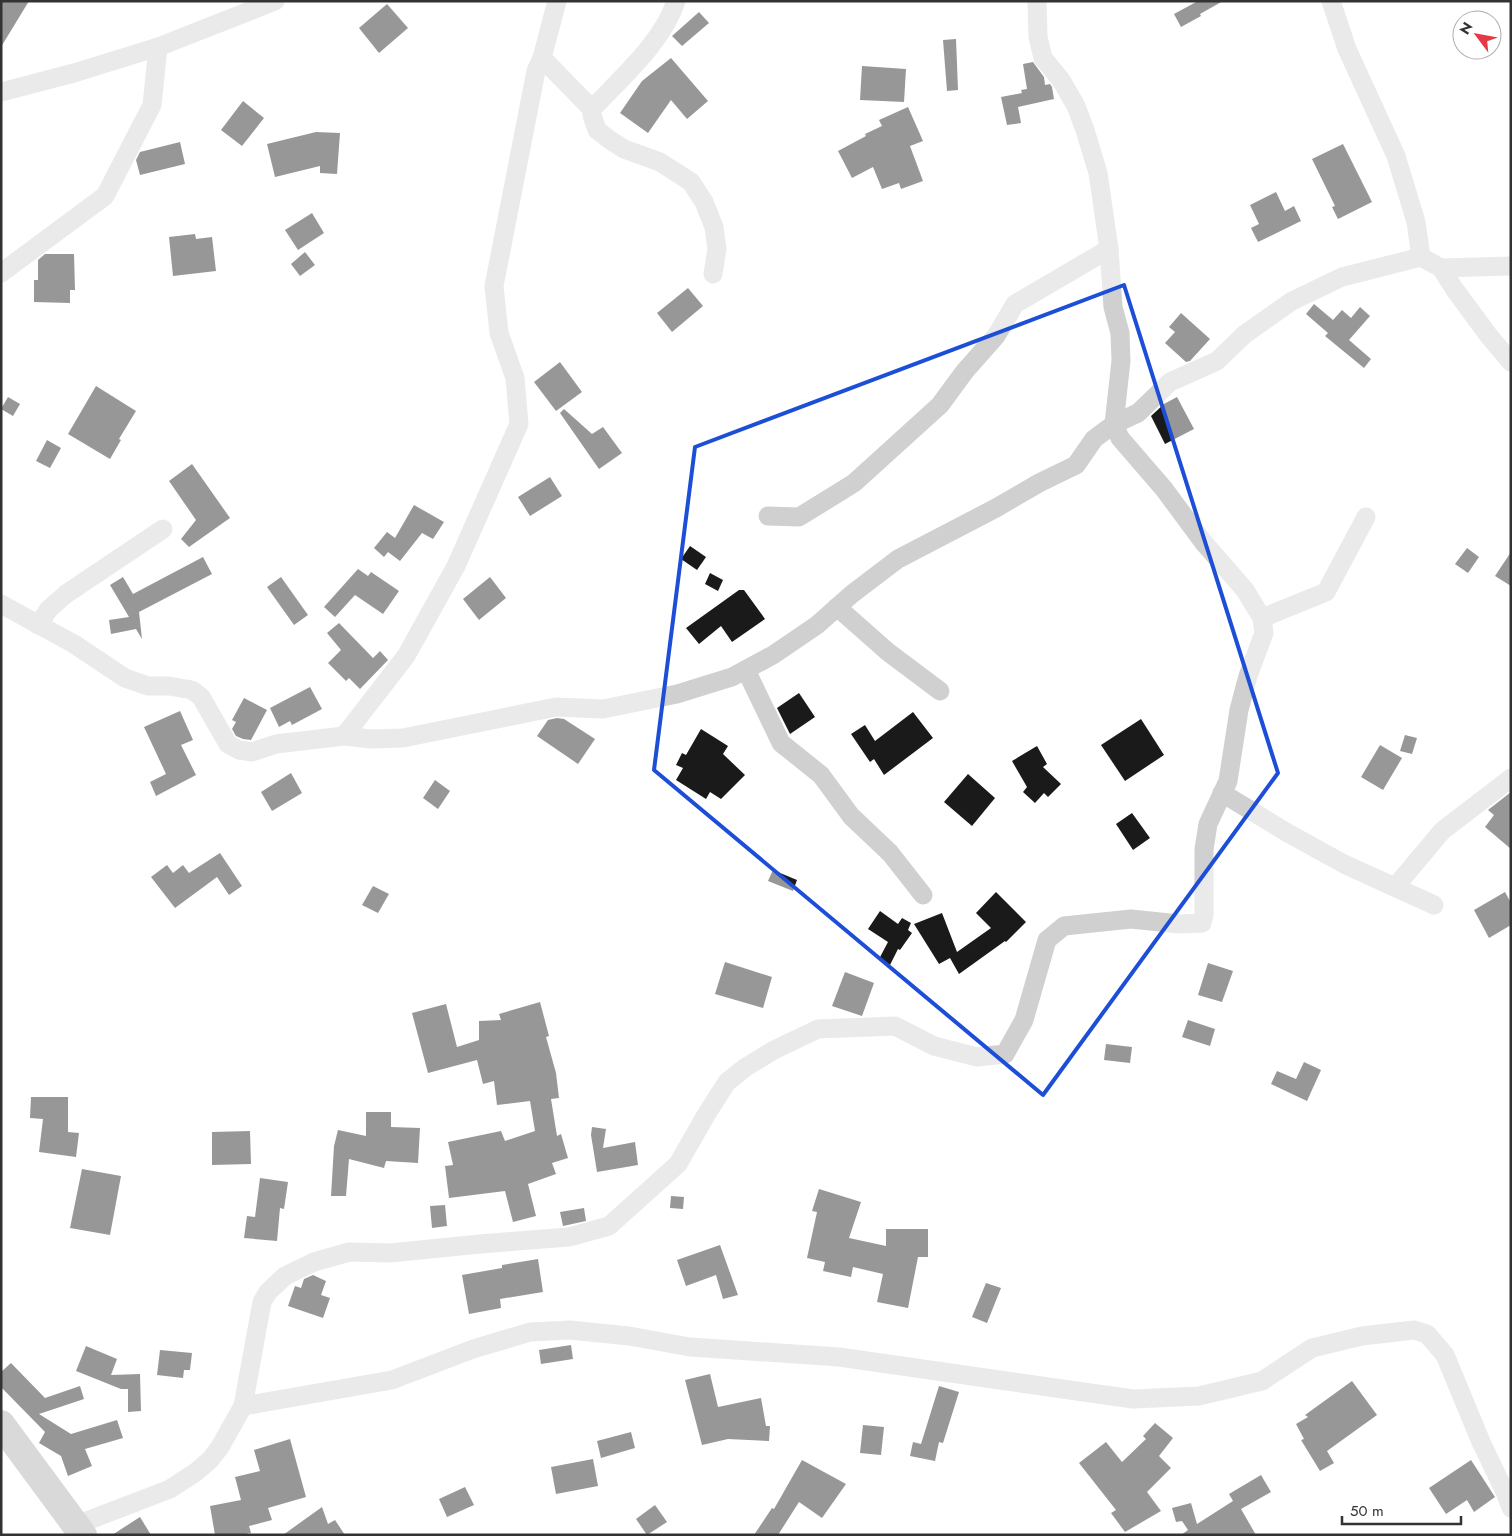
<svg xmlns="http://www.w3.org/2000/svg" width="1512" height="1536" viewBox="0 0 1512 1536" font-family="Jost,sans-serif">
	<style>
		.building { fill: #1a1a1a }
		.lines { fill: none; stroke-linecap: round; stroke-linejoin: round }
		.minor { stroke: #d0d0d0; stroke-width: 19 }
		.primary { stroke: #ababab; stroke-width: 28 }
		.marked { fill: none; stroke: #1d4ed8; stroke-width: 4; stroke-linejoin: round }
	</style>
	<rect width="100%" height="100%" fill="#fff"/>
	<!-- building -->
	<g class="building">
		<polygon points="1,1 29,1 1,47"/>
		<polygon points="1198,1 1223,1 1200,14 1201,16 1181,27 1174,14"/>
		<polygon points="387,4 408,28 379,53 359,28"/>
		<polygon points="699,12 709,23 682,46 672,36"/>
		<polygon points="956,39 958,90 947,91 943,40"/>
		<polygon points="671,58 708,101 687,119 671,100 648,133 620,113 642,81"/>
		<polygon points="1033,62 1044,77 1045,85 1050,84 1052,87 1054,99 1018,107 1021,123 1007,125 1001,97 1022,93 1021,90 1027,89 1023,64"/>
		<polygon points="862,66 906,69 904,102 860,100"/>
		<polygon points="243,101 264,118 242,146 221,130"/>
		<polygon points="908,107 923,141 910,146 923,181 901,189 899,183 882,189 873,167 852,178 838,151 866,136 865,134 882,126 879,120"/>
		<polygon points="316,132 340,133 337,174 320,173 320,166 275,177 267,144"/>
		<polygon points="180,142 185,164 140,175 136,160 140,152"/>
		<polygon points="1343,144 1372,202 1338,219 1332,207 1335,206 1312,159"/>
		<polygon points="1276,192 1285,211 1294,206 1301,221 1258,242 1251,228 1259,224 1250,205"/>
		<polygon points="312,213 324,233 298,250 285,230"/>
		<polygon points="195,234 196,239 212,237 216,271 173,276 169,237"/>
		<polygon points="305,252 315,265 300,276 291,264"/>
		<polygon points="45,254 74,254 75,290 70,290 70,303 34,302 34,280 38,280 38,260"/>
		<polygon points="688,288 703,306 672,332 657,313"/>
		<polygon points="1314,304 1333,320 1342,310 1351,318 1360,307 1370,316 1349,340 1371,359 1364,368 1325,336 1328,333 1306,314"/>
		<polygon points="1181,313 1210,339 1190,361 1186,362 1165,343 1175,332 1169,327"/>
		<polygon points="560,362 582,392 556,411 534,382"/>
		<polygon points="96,386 136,411 119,439 121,440 110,459 68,434"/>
		<polygon points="8,397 20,404 13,416 1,409"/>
		<polygon points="1177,397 1194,429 1165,444 1151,416 1164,404"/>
		<polygon points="564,409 592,434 603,427 622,453 599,469 560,413"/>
		<polygon points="47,440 61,448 50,468 36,461"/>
		<polygon points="192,464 230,518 189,547 181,539 196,520 169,481"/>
		<polygon points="550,477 562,496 530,516 518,497"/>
		<polygon points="414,505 444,522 433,539 422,533 400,561 388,552 384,557 374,548 387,532 395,538"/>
		<polygon points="690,546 706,557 697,570 681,559"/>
		<polygon points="1467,548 1479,557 1468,573 1455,564"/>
		<polygon points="1511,552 1511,586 1495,576"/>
		<polygon points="203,557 212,574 139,612 142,639 136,629 111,634 109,620 129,617 110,585 123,577 133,594"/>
		<polygon points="358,569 368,576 371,572 399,591 383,614 355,595 335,617 324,607"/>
		<polygon points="710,573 723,580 718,591 705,584"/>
		<polygon points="281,577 308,615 294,625 267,587"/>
		<polygon points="490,577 506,598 479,620 463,599"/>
		<polygon points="739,590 744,590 765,619 732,642 721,626 699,644 686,628"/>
		<polygon points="339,623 373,658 380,651 388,660 360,689 349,678 346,681 328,663 341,650 327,633"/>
		<polygon points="310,687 322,709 292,725 290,721 279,727 270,708"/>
		<polygon points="799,693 815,717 790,734 777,708"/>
		<polygon points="244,698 267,710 251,740 243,739 236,736 232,729 236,722 232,720"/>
		<polygon points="180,711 193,740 181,745 196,775 156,796 150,782 166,774 144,727"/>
		<polygon points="913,712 933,738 884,775 874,759 870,762 851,734 865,725 875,741"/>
		<polygon points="557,718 564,719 595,739 578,764 537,736 548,720"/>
		<polygon points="1141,719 1164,755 1125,781 1101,745"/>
		<polygon points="701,729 728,746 723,754 745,775 721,799 710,792 706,799 676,780 683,768 676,765 682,753 686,755"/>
		<polygon points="1405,735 1417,738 1412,754 1400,751"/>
		<polygon points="1380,745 1402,758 1383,790 1361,777"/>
		<polygon points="1037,746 1047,764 1043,767 1061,784 1048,797 1044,793 1035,803 1023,792 1027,787 1012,761"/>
		<polygon points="291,773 302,793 272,811 261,792"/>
		<polygon points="968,774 995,798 972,826 944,802"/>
		<polygon points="435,780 450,791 438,809 423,798"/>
		<polygon points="1511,792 1511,849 1485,827 1494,815 1488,810"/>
		<polygon points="1132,813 1150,838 1133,850 1116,824"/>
		<polygon points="220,853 242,886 229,895 217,877 175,908 151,877 167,865 173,873 183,865 189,873"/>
		<polygon points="773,870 797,880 793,891 768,881"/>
		<polygon points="373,886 389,894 378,913 362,905"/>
		<polygon points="996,892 1026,922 1006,942 1005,941 959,974 950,958 939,964 914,924 942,913 957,952 991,928 976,913"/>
		<polygon points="1505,892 1511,903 1511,925 1489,938 1474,910"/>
		<polygon points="880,911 898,924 902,918 911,923 908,930 912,933 900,950 898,949 890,965 879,959 888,942 868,929"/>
		<polygon points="725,962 772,977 763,1008 715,994"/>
		<polygon points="1208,963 1233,971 1222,1002 1198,995"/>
		<polygon points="845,972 874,983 862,1016 832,1006"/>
		<polygon points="540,1002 549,1036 546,1037 556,1073 559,1098 551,1099 557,1136 561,1134 568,1158 552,1163 556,1174 528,1184 536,1216 513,1222 505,1191 449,1198 445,1166 453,1165 448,1142 501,1131 505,1141 535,1131 530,1101 497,1105 494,1081 483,1084 477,1060 428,1073 412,1013 446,1004 457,1047 479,1040 479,1021 501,1020 499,1014"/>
		<polygon points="1188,1020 1215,1029 1210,1046 1182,1037"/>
		<polygon points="1106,1044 1132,1047 1130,1063 1104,1060"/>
		<polygon points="1304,1062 1321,1070 1307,1101 1271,1084 1277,1071 1296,1079"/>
		<polygon points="31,1097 68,1097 68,1132 79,1133 76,1157 39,1152 43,1119 30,1118"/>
		<polygon points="366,1112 391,1112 391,1127 420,1128 418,1163 386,1161 384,1168 349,1159 346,1196 331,1196 334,1146 338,1130 366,1136"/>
		<polygon points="592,1127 606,1129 603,1148 635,1142 638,1165 597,1172 591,1135"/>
		<polygon points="250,1131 251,1164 212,1165 212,1132"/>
		<polygon points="82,1169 121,1176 110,1235 70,1228"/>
		<polygon points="260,1178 288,1182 284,1209 280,1208 277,1241 244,1238 247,1216 255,1217"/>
		<polygon points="819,1189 861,1202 849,1238 886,1246 886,1229 928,1229 928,1257 918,1257 908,1308 877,1302 883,1274 853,1267 851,1277 823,1271 825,1262 807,1258 817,1212 812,1211"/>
		<polygon points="671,1196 684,1197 683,1209 670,1208"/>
		<polygon points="445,1205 447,1226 432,1228 430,1206"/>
		<polygon points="584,1208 586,1221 563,1226 560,1212"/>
		<polygon points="720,1245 738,1295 723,1299 716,1275 686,1286 677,1260"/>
		<polygon points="538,1259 543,1292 500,1299 501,1308 469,1314 462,1275 502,1268 502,1265"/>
		<polygon points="313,1275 326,1281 321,1295 330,1298 323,1318 288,1306 295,1286 301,1288 304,1279"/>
		<polygon points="986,1283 1001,1288 987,1323 972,1317"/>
		<polygon points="571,1345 573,1359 541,1364 539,1350"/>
		<polygon points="86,1346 117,1359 111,1375 140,1374 141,1411 128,1412 128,1389 121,1389 76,1371"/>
		<polygon points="160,1350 192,1353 190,1370 184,1370 183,1378 157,1375"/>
		<polygon points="11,1363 45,1398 80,1386 84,1399 39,1414 71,1434 117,1420 123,1438 85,1449 92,1466 68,1476 61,1456 39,1443 45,1432 1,1387 1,1372"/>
		<polygon points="710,1374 718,1407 761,1398 766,1426 770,1426 769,1441 728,1439 702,1445 685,1380"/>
		<polygon points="1352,1381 1377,1415 1327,1451 1334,1463 1320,1471 1301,1440 1304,1439 1296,1424 1308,1417 1305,1415"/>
		<polygon points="939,1386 959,1392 943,1443 939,1442 935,1461 910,1456 913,1442 921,1444"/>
		<polygon points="1155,1423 1173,1438 1159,1456 1171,1468 1147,1492 1161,1511 1125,1532 1111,1513 1116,1510 1079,1463 1106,1442 1122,1462 1146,1439 1143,1436"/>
		<polygon points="863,1425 884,1427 881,1455 860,1453"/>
		<polygon points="631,1432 635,1448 601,1458 597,1441"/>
		<polygon points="290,1439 306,1497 268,1508 272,1520 249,1526 251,1533 241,1535 215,1535 210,1506 241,1500 235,1477 260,1471 254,1450"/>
		<polygon points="593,1459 598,1486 556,1494 551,1467"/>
		<polygon points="802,1460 846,1484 822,1518 799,1502 778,1535 754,1535 772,1508 774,1509"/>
		<polygon points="1471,1460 1495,1497 1474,1512 1467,1500 1446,1514 1429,1488"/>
		<polygon points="1261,1475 1271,1492 1241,1509 1256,1535 1181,1535 1188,1530 1182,1521 1176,1522 1172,1508 1191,1503 1197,1524 1233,1501 1229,1494"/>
		<polygon points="465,1487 474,1505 447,1517 439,1499"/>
		<polygon points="655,1505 667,1522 647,1535 636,1519"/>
		<polygon points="322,1507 328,1524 335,1520 345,1535 283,1535"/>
		<polygon points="140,1517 151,1535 112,1535"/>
	</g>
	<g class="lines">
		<!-- minor -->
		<g class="minor">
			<polyline points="1331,1 1347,49 1396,156 1416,222 1421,257"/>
			<polyline points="542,58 592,109 592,115 597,130 610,140 624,149 660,162 691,182 704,202 714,227 717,249 713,274"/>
			<polyline points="1,92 74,73 158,47 275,1"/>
			<path d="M592,109C621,78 663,42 676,1"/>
			<polyline points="1441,268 1511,266"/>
			<polyline points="1,273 105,196 152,105 158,47"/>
			<polyline points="768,516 799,517 854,483 940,405 965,371 996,336 1015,304 1109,249"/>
			<polyline points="1,604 74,644 125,678 148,686 169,686 192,690 201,697 228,744 239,750 252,752 276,744 344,736 371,739 403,738 556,707 603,709 677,694 732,677 773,655 817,625 852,594 898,559 996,508 1039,483 1076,465 1094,439 1114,424 1121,361 1120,333 1113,307 1109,249 1098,173 1085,130 1076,106 1061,80 1043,58 1038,37 1037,1"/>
			<polyline points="837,607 888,652 940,691"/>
			<polyline points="1262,618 1326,592 1366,517"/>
			<polyline points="38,625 49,609 66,594 163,529"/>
			<polyline points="746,670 781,743 821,775 851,816 890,853 923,895"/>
			<polyline points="344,736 406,656 456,566 519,424 515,378 499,333 494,286 536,71 542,58 557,1"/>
			<polyline points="1222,793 1286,832 1344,864 1434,905"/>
			<polyline points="1396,886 1442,831 1511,778"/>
			<polyline points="243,1406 392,1380 473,1349 530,1332 570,1330 629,1336 690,1347 839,1357 1133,1399 1199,1396 1262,1381 1312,1348 1362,1336 1414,1330 1427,1334 1445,1355 1481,1442 1505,1492 1511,1508"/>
			<polyline points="76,1525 170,1489 196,1472 210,1460 220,1447 243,1406 262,1302 268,1292 285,1276 314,1262 349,1252 390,1253 480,1244 569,1237 609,1226 678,1164 706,1115 727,1082 746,1067 774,1050 818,1029 895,1026 934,1046 977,1057 1005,1054 1024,1020 1047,940 1064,926 1131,919 1179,924 1202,923 1204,915 1204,849 1208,824 1228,781 1239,710 1248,676 1264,633 1262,618 1245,590 1204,543 1164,489 1120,438 1114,424 1138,413 1170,382 1217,361 1245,334 1292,301 1342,277 1421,257 1441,268 1455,290 1489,336 1511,362"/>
		</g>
		<!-- primary -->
		<polyline class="primary" points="1,1424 83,1535"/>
	</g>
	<!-- marked area -->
	<path d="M0 0H1512V1536H0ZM1124,285L1278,773L1043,1095L654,770L695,447Z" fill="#fff" fill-opacity=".55" fill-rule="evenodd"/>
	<path class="marked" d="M1124,285L1278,773L1043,1095L654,770L695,447Z"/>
	<!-- border -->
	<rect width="1512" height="1536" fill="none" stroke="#333333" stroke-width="5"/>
	<!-- north arrow -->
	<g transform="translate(1477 35) rotate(302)"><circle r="24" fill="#ffffff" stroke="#adadad"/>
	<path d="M0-4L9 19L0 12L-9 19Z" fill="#e63946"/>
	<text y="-8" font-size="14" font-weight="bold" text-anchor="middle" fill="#333333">N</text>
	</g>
	<!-- scale -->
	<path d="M1342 1516v8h119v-8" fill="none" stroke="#333333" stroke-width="2.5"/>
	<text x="1350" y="1516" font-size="15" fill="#333333" stroke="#ffffff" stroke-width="4" paint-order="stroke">50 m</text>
</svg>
